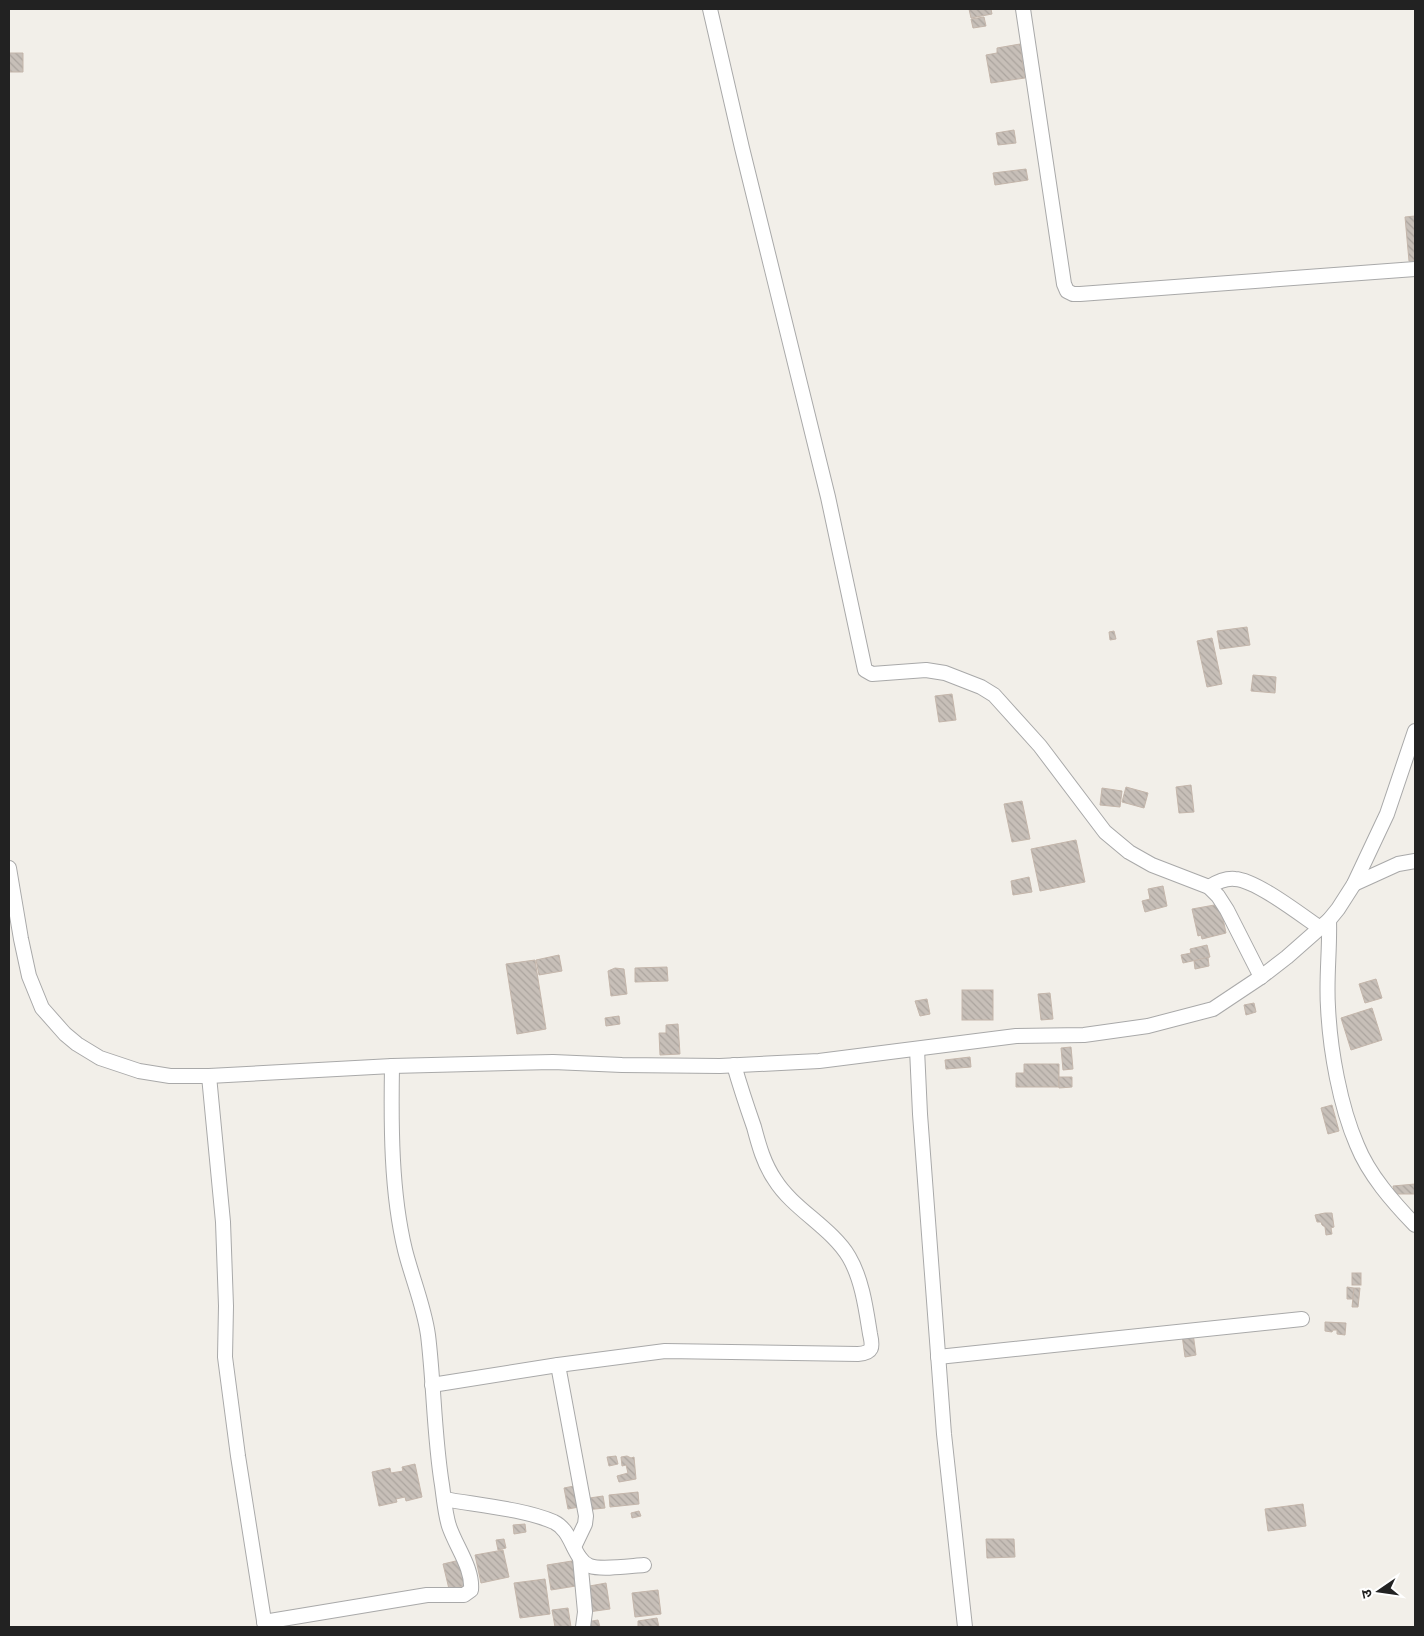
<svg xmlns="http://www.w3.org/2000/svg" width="1424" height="1636" viewBox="0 0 1424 1636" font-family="'Space Grotesk','Noto Sans Devanagari',sans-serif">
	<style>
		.building { fill: url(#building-back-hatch); stroke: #c4b6ab }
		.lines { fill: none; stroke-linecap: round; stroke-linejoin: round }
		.minor-casing { stroke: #a9a9a9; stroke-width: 16 }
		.minor { stroke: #fff; stroke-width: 14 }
	</style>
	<defs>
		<pattern id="building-back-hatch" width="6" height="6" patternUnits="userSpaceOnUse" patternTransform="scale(1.25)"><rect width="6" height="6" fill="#c7bfb8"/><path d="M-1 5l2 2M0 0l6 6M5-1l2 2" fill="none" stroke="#aba49e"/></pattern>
	</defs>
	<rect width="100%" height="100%" fill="#f2efe9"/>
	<!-- building -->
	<g class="building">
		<polygon points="969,9 991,9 992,14 971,18"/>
		<polygon points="984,17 986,26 973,28 971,19"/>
		<polygon points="1020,44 1025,78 991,83 986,55 997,53 997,48"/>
		<polygon points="9,53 23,53 23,72 10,72"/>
		<polygon points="1014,130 1016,143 998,145 996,133"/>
		<polygon points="1026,169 1028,180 995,185 993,173"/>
		<polygon points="1415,216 1415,261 1409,261 1405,217"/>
		<polygon points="1247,627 1250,645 1220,649 1217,631"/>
		<polygon points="1114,631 1116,639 1110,640 1109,632"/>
		<polygon points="1212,638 1222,684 1207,687 1197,641"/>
		<polygon points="1253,675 1276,677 1275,693 1251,691"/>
		<polygon points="952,694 956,720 939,722 935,696"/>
		<polygon points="1191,785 1194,812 1179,813 1176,787"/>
		<polygon points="1126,787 1148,793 1144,808 1122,802"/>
		<polygon points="1102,788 1122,791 1120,807 1100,805"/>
		<polygon points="1022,801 1030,839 1012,842 1004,804"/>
		<polygon points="1076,840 1085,882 1040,891 1031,849"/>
		<polygon points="1029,877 1032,892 1013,895 1011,881"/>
		<polygon points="1163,886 1167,906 1145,912 1142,901 1150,899 1148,889"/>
		<polygon points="1220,904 1226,933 1202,939 1201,935 1198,936 1192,909"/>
		<polygon points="1207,945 1210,957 1183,963 1181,955 1191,953 1190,949"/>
		<polygon points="559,955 562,971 539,975 536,960"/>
		<polygon points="1208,957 1209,966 1195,969 1194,961"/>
		<polygon points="535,960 546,1029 517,1034 506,964"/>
		<polygon points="667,967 668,981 635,982 635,968"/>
		<polygon points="615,968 624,969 627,994 611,996 608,971"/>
		<polygon points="1376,979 1382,998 1365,1003 1359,984"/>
		<rect x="962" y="990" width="31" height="30"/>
		<polygon points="1050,993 1053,1019 1041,1020 1038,994"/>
		<polygon points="927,999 930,1014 920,1016 915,1001"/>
		<polygon points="1254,1003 1256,1012 1246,1015 1244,1005"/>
		<polygon points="1372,1008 1382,1040 1351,1050 1341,1018"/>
		<polygon points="619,1016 620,1024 606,1026 605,1018"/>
		<polygon points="678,1024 680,1054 660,1055 659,1033 666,1033 666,1025"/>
		<polygon points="1071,1047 1073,1069 1063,1070 1061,1048"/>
		<polygon points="970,1057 971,1067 946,1069 945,1060"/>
		<polygon points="1024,1064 1059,1064 1059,1087 1016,1087 1016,1073 1024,1073"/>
		<polygon points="1059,1077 1072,1077 1072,1087 1059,1088"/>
		<polygon points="1332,1105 1339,1131 1328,1134 1321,1108"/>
		<polygon points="1415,1184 1415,1194 1395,1194 1393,1186"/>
		<polygon points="1325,1213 1332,1213 1334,1227 1331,1228 1332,1234 1326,1235 1325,1227 1322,1225 1321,1222 1317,1222 1315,1215"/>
		<rect x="1352" y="1273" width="9" height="12"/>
		<polygon points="1347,1287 1354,1288 1353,1299 1347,1299"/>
		<polygon points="1354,1288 1360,1288 1358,1307 1352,1307"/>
		<polygon points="1325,1322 1346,1323 1345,1335 1337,1334 1337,1330 1333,1330 1332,1332 1325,1331"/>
		<polygon points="1193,1333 1196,1355 1185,1357 1182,1335"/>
		<polygon points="616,1456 618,1464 609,1466 607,1457"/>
		<polygon points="627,1456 631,1458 634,1457 636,1479 619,1482 617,1476 628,1473 626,1465 622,1466 621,1457"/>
		<polygon points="415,1464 422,1497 406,1501 405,1497 396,1499 397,1502 379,1506 372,1472 390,1468 391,1473 403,1471 402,1467"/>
		<polygon points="574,1486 579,1507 568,1509 564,1488"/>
		<polygon points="638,1492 639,1504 610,1507 609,1495"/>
		<polygon points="603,1496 605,1508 585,1510 583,1499"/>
		<polygon points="1303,1504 1306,1526 1268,1531 1265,1509"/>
		<polygon points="639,1511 641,1516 632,1518 631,1513"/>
		<polygon points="525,1524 526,1532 514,1534 513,1525"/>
		<polygon points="504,1539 506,1548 498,1550 496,1540"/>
		<polygon points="986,1539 1014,1539 1015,1557 987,1558"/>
		<polygon points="503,1550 509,1577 481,1583 475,1555"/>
		<polygon points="460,1560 465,1586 449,1589 443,1564"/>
		<polygon points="578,1560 582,1585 551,1590 547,1565"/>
		<polygon points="545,1579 550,1614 520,1618 514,1583"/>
		<polygon points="606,1583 610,1609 588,1612 584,1587"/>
		<polygon points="658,1590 661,1614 635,1617 632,1593"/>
		<polygon points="568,1608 571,1627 555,1627 552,1610"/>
		<polygon points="657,1618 659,1627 638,1627 638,1621"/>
		<polygon points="598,1620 600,1627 587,1627 586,1622"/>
	</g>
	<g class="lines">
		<defs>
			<g id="minor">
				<polyline points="710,9 742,148 828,497 865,670 872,674 926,670 945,673 981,687 994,695 1040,746 1105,832 1129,852 1152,865 1209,887 1218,896 1227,910 1261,977"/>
				<polyline points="1023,9 1064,284 1067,291 1073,294 1080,294 1415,269"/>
				<polyline points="9,868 21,939 29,976 42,1008 65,1034 77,1044 100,1058 139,1071 170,1076 209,1076 392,1066 553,1062 622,1065 720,1066 819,1061 1016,1036 1084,1035 1148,1026 1213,1009 1261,977 1287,957 1329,920 1338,909 1354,884 1387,814 1415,731"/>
				<polyline points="1354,884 1398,864 1415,861"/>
				<path d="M1209,887C1217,882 1226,878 1235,879C1256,880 1301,915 1320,928"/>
				<path d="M1329,920C1330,949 1326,978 1328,1007C1330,1050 1340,1106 1357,1145C1369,1175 1393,1202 1415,1225"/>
				<polyline points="917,1049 920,1114 944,1434 965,1627"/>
				<polyline points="209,1076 223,1222 226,1306 225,1357 238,1456 265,1627"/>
				<polyline points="938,1357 1302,1319"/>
				<polyline points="558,1365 586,1516 585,1524 574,1547"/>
				<path d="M432,1385L558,1365L665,1351L858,1354C873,1353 873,1347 870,1334C866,1309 862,1279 849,1257C832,1228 793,1209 775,1180C764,1164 759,1146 754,1127C747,1107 740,1086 734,1065"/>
				<path d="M444,1499C477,1505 524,1509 554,1522C573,1531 573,1560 590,1566C601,1570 630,1566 644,1565"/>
				<polyline points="580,1558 585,1612 583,1627"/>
				<path d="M264,1622L427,1595H464L471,1590C473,1568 456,1547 449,1526C445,1513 444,1499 442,1485C434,1436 434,1384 428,1335C424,1306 412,1278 405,1250C391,1192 391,1125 392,1066"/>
			</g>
		</defs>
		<!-- minor casing -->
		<use href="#minor" class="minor-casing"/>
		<!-- minor -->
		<use href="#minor" class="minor"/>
	</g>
	<!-- border -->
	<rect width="1424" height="1636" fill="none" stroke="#222222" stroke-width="20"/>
	<!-- north arrow -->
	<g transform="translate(1379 1591) rotate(257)" stroke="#ffffff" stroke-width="4" paint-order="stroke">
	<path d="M0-4L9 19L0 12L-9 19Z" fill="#222222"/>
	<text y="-8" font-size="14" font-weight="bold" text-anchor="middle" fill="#222222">उ</text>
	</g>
</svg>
